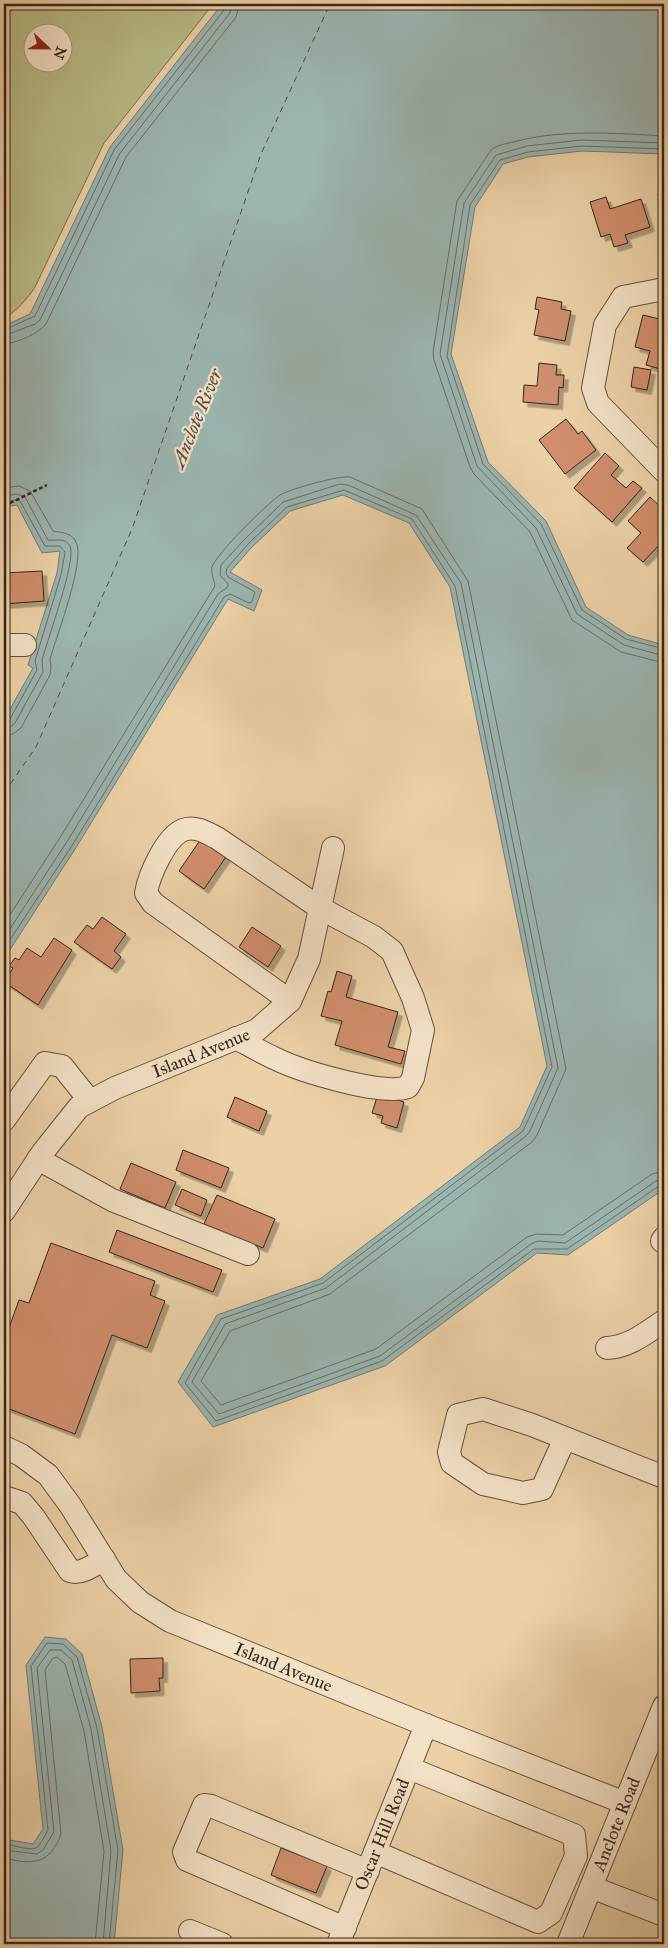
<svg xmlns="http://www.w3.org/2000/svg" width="668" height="1948" viewBox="0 0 668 1948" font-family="'IM FELL Great Primer',serif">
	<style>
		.green { fill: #b9bb86; stroke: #787050; fill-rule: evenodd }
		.water { fill: #9bb5b1; stroke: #737c75 }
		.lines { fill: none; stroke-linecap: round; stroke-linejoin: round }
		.shore { stroke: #696e66; stroke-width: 1 }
		.ferry { stroke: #504a40; stroke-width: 1; stroke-dasharray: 6 5; stroke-linecap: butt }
		.building { fill: #d08e6c; stroke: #37261b; filter: url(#shadow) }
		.minor-casing { stroke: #64513e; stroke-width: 24 }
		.path { stroke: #37261b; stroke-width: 2.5; stroke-dasharray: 4 2.5; stroke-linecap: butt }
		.minor { stroke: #f3e1c6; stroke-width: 22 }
		.labels { text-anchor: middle; stroke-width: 4.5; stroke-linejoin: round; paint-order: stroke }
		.street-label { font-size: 18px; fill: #37261b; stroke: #f3e1c6 }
		.water-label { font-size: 19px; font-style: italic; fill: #504a40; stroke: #f3e1c6 }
	</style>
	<defs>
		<filter id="shadow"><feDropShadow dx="4.5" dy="4.5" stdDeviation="0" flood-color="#0004"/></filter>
	</defs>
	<rect width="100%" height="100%" fill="#ecd1a7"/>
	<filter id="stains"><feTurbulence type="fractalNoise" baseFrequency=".004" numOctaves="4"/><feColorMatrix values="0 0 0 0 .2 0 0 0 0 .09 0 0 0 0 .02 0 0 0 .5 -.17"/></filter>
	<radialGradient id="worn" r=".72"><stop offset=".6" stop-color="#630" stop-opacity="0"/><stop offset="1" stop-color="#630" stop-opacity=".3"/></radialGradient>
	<!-- green -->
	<path class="green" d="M4,4H213L104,143L35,287C28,298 16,312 4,318ZM32,32H62V62H32Z"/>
	<!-- water -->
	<g class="water">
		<polygon points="222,4 664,4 664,154 582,151 528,157 503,164 475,207 451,354 488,462 546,521 586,607 628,635 664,645 664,1189 568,1255 537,1253 385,1366 213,1427 178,1382 217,1315 320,1279 520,1127 547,1066 450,587 409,523 343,495 290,511 251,548 230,572 262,590 254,611 228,599 77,846 4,959 4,720 33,668 28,665 57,573 60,551 42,553 17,505 4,507 4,326 30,314 110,147"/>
		<polygon points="45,1637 66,1639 82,1654 102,1727 123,1850 114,1944 4,1944 4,1835 10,1840 33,1844 43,1829 26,1665"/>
	</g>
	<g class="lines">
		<!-- shore -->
		<g class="shore">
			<path d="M664,136C614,133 562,129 513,142C505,144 497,145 491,150L457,201L433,352L434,360L470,467L474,474L530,532L572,620L621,652L664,663"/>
			<polyline points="664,143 581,140 527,146 496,155 464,203 440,354 477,466 536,528 577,614 624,645 664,656"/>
			<polyline points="664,149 582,146 528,152 500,160 470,205 447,356 483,464 541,524 582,610 626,639 664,649"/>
			<polyline points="4,330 35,316 114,150 225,9 226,4"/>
			<polyline points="4,336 35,324 40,320 120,153 230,13 232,4"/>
			<path d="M4,344C17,343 38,334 46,324L126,157L236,17L240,4"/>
			<path d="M4,488L19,486L30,491L53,531C62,533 71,532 76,542C86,559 56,638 50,659L51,667L50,675L21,728L13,734L4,735"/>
			<path d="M4,496L17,494L25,497L48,540C56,541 65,537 70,546C77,559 47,641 42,660L43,672L15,723L10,727L4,728"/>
			<polyline points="4,502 16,500 20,501 45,546 60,546 65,552 61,575 35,661 37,670 10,719 4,722"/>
			<path d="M4,924L61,836L215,586C214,580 211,574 212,567C216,554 268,503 280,495C290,489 340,475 350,477L422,509L468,581L566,1069L537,1135L532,1142L330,1294L230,1331L201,1381L221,1405L376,1349L527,1237L536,1234L563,1235L652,1174L664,1171"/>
			<polyline points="4,938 68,840 218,594 228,587 228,584 220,575 221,565 243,541 283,502 340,484 348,485 416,515 461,583 558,1068 530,1131 526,1136 326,1288 225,1324 192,1382 219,1414 380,1356 531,1244 538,1241 565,1243 656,1181 664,1179"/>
			<polyline points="4,949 73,844 224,597 230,594 249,603 252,602 255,592 228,577 226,573 227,568 248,544 287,507 344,490 412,519 455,586 552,1067 523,1131 323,1283 221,1319 185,1383 216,1421 382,1361 534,1249 567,1249 659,1186 664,1185"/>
			<path d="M4,1842C8,1845 31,1851 36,1848C41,1845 45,1835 48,1830L31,1666L47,1643L63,1644L77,1657L97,1728L118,1850L109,1944"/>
			<polyline points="4,1850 37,1854 43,1850 54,1832 37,1668 50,1650 61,1650 72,1660 91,1729 111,1851 103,1944"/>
			<path d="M4,1858C32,1865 50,1865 61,1834L45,1670L53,1658L57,1657L65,1664L84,1731L104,1851L95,1944"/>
		</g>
		<!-- ferry -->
		<polyline class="ferry" points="4,793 36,747 132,529 261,154 330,4"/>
	</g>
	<!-- building -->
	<g class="building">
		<polygon points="664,192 664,244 658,193"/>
		<polygon points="606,197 610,209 641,199 650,227 625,235 628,243 614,247 610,234 601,237 590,202"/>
		<polygon points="537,297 562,302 561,309 571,311 565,341 534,335 539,310 535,309"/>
		<polygon points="643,315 664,320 664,370 646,365 650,351 635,347"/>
		<polygon points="539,363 557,365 556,375 564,375 563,388 559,387 558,405 523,402 524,385 537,386"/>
		<polygon points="634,367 651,370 647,390 631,387"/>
		<polygon points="566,419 578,434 582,431 596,450 565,474 539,440"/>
		<polygon points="605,453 619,466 611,475 626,488 633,481 642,488 612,522 574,488"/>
		<polygon points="650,497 664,510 664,540 643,562 627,548 641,533 628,521"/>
		<polygon points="42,571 44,601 4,604 4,573"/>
		<polygon points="203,836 228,854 204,889 179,871"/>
		<polygon points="102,917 126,934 114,951 121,957 112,969 74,942 87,925 93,929"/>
		<polygon points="252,927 281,946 268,967 239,947"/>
		<polygon points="54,938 72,950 38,1005 4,982 13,968 9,966 15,958 19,960 27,948 41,957"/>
		<polygon points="337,971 352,976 346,997 398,1012 388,1047 405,1051 401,1064 335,1045 342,1021 321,1016 328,991 331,992"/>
		<polygon points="378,1094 404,1102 397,1128 381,1123 383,1116 372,1113"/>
		<polygon points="235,1097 267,1111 259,1131 227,1117"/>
		<polygon points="183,1150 229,1168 221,1188 176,1170"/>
		<polygon points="131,1163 176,1182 165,1208 120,1189"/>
		<polygon points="182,1189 207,1200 201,1216 175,1205"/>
		<polygon points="217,1195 275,1219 263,1248 204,1224"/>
		<polygon points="117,1230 222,1270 213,1292 109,1252"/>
		<polygon points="51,1243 155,1281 150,1295 165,1301 147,1348 112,1335 75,1434 4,1407 4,1342 19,1300 29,1303"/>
		<polygon points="163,1658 163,1678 159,1678 160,1691 131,1693 130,1659"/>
		<polygon points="281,1848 327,1866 316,1893 271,1875"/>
		<polygon points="634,1938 649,1944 632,1944"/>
	</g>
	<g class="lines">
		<defs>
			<g id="minor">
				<polyline points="664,289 623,297 605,325 593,388 598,403 664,471"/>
				<polyline points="4,645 25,645"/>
				<path d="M236,1038C249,1045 261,1052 274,1058C300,1071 382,1096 408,1087L413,1078L423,1030L413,998L392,951L374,937L320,908L217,838C207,833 195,825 183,830C166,837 149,875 146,893L153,903L290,1001"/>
				<polyline points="4,1120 45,1063 62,1066 90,1101"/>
				<polyline points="38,1159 112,1200 248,1254"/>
				<path id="s1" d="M4,1211L43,1152L79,1107L115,1088L257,1030L290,1001L309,959L333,848"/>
				<polyline points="662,1241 664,1238"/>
				<path d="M607,1348C629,1347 646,1333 664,1321"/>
				<polyline points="565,1438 542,1489 523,1493 483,1484 452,1463 449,1452 458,1415 483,1409 532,1425 664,1477"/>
				<path id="s2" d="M4,1447L21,1455L48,1475L70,1505L116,1579L140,1602L170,1621L426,1725L625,1803"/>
				<path d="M4,1497L22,1503L33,1516L70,1571C81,1575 94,1565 104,1559"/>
				<polyline points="375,1852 538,1922 551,1913 576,1856 574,1835 409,1768"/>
				<polyline points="591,1887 664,1915"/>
				<polyline points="345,1928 187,1860 184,1852 204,1805 211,1806 368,1871"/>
				<polyline points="190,1931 222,1944"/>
				<path id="s3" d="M338,1944L426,1725"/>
				<path id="s4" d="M568,1944L664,1706"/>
			</g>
		</defs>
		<!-- minor casing -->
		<use href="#minor" class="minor-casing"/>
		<!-- path -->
		<polyline class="path" points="4,506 47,485"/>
		<!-- minor -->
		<use href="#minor" class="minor"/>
	</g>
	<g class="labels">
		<!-- street labels -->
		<g class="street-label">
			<text dy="6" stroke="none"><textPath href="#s1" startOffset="262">Island Avenue</textPath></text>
			<text dy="6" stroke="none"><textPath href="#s2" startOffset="368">Island Avenue</textPath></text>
			<text dy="6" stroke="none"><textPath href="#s4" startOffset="129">Anclote Road</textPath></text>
			<text dy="6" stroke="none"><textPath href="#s3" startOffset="118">Oscar Hill Road</textPath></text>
		</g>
		<!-- water labels -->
		<g class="water-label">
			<text transform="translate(196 418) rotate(-68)" y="7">Anclote River</text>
		</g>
	</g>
	<!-- margin -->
	<rect width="668" height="1948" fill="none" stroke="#ecd1a7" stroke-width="20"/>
	<rect x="5" y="5" width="658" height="1938" fill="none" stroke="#37261b" stroke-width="2.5"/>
	<rect x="10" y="10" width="648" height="1928" fill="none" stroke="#37261b"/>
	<!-- north arrow -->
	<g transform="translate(48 48) rotate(112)"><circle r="24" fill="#f3e1c6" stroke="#a89682"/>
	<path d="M0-4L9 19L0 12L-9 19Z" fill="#8f2418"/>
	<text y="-8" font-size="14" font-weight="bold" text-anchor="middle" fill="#37261b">N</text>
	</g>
	<rect width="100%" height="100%" filter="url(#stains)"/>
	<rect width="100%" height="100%" fill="url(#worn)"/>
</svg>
